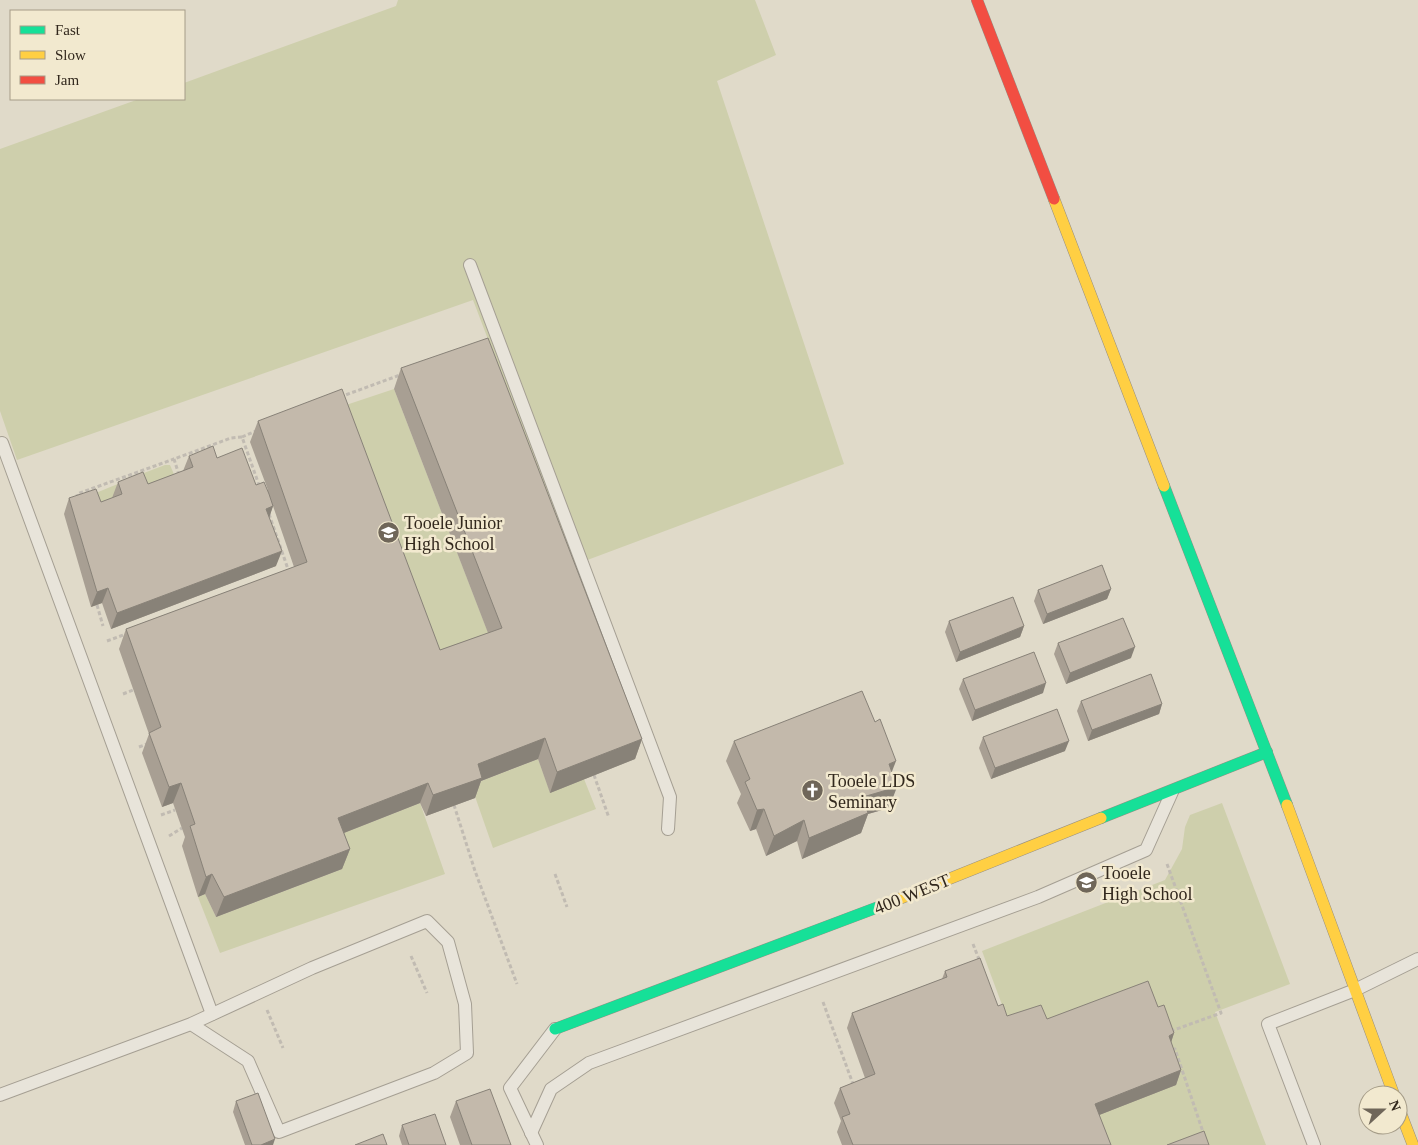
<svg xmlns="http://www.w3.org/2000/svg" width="1418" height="1145" viewBox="0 0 1418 1145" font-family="'Times New Roman',serif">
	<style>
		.green { fill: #cecfac }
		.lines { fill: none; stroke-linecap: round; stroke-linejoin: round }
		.lane-casing { stroke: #a59f93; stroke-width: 14 }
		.fast-casing { stroke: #958e83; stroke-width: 12 }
		.slow-casing { stroke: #958e83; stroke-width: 12 }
		.jam-casing { stroke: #958e83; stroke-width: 12 }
		.path { stroke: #c1bbb2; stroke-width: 3; stroke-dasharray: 4 2.5; stroke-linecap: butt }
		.lane { stroke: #e8e4da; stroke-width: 12 }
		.fast { stroke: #16e098; stroke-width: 11 }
		.slow { stroke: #ffcf43; stroke-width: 11 }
		.jam { stroke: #f24e42; stroke-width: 11 }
		.wall { fill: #a89f93 }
		.shaded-wall { fill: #888278 }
		.building { fill: #c3b9ab; stroke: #888278 }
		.labels { text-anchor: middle; stroke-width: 5; stroke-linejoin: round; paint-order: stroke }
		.poi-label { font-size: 18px; fill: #32281d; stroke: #f2e9cf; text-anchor: start }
		.street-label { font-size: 18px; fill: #32281d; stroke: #f2e9cf }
	</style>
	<rect width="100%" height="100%" fill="#e0dac9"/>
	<!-- green -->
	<g class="green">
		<polygon points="398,0 755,0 776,55 717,81 844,464 574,565 473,300 17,460 0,411 0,149 139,99 184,99 184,83 396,6"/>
		<polygon points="394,389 494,648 433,671 334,409"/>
		<polygon points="165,465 170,465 179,486 142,499 136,476"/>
		<polygon points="125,481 117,510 86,497"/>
		<polygon points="538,759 550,792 584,779 596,809 493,848 471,785"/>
		<polygon points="420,803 445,874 220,953 198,897 205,894 216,917 342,869 331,838"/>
		<polygon points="1222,803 1290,984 1215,1012 1266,1145 1099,1145 1011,1029 982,951 1165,880 1182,849 1185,827 1190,815"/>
	</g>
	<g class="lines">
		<defs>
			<g id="lane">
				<polyline points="470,265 670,797 668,829"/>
				<polyline points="2,443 212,1014"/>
				<polyline points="0,1095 191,1024 312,968 427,921 448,942 465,1004 467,1053 434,1073 279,1132 248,1061 191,1024"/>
				<polyline points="531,1133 551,1089 589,1063 1038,897 1146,850 1172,792"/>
				<polyline points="537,1145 510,1088 555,1029"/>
				<polyline points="1314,1145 1268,1024 1355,990 1418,959"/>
			</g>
			<g id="fast">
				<polyline points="1164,486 1287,805"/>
				<polyline points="1101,818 1267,752"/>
				<polyline points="555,1029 889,903"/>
			</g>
			<g id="slow">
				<polyline points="1054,199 1164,486"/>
				<polyline points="1287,805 1394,1095"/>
				<polyline points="889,903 1101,818"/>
				<polyline points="1398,1106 1413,1145"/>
			</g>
			<polyline id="jam" points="977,0 1054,199"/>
		</defs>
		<!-- lane casing -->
		<use href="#lane" class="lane-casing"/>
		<!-- fast casing -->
		<use href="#fast" class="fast-casing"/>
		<!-- slow casing -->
		<use href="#slow" class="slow-casing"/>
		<!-- jam casing -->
		<use href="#jam" class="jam-casing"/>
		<!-- path -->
		<g class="path">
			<polyline points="340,397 400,375"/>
			<polyline points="242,437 258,430"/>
			<polyline points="179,475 174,459 231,438 242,437 260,488"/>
			<polyline points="78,498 77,494 174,459"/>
			<polyline points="269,514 289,572"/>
			<polyline points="97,605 103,626"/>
			<polyline points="107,641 126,634"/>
			<polyline points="123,694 133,690"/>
			<polyline points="139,747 147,744"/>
			<polyline points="594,775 609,818"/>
			<polyline points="454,805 475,871 517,984"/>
			<polyline points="161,815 175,810"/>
			<polyline points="169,836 182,828"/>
			<polyline points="1167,864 1221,1013 1171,1031"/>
			<polyline points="555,874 567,907"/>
			<polyline points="973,944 980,962"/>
			<polyline points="411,956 427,993"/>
			<polyline points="823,1002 853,1084 856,1082"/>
			<polyline points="267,1010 283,1048"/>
			<polyline points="1172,1050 1175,1049 1204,1135"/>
		</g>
		<!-- lane -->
		<use href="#lane" class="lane"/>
		<!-- fast -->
		<use href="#fast" class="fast"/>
		<!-- slow -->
		<use href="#slow" class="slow"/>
		<!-- jam -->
		<use href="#jam" class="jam"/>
	</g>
	<!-- wall -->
	<g class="wall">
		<polygon points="401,368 642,739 635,759 550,793 538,759 481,781 475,798 426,816 420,803 344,833 350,849 342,869 216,917 205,894 198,897 182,846 185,837 173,803 162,807 142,753 149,734 119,649 126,629 294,567 273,506 269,518 276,566 111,629 102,603 91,607 64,514 69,498 101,502 112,498 118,482 148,484 183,471 189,456 217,458 256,485 268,490 250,442 258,421 440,650 488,633 394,389"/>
		<polygon points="1111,589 1107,599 1043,624 1034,601 1038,590"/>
		<polygon points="949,621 1024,626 1020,637 956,662 945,632"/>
		<polygon points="1058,643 1131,658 1066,684 1054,654"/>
		<polygon points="963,679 1043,693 972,721 959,689"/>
		<polygon points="1081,701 1162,704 1159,714 1088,741 1077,711"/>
		<polygon points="983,737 1065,751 991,779 979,748"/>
		<polygon points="734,741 892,772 889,808 868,814 861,833 802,859 797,841 766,856 756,829 750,831 737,803 741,794 726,761"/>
		<polygon points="945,971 998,1006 1007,1016 1047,1019 1158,1007 1174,1033 1171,1042 1181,1070 1176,1085 1099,1115 1111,1145 842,1145 837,1132 841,1121 834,1103 840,1088 865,1078 847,1028 852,1013 942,979"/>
		<polygon points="236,1101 273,1145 245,1145 233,1112"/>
		<polygon points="456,1101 511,1145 460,1145 450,1117"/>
		<polygon points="402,1125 446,1145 402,1145 399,1136"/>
	</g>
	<!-- shaded-wall -->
	<g class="shaded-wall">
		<polygon points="273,506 268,521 266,509"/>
		<polygon points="282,551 276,566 111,629 117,613"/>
		<polygon points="108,588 102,603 91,607 97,592"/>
		<polygon points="1111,589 1107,599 1043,624 1047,614"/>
		<polygon points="1024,626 1020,637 956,662 960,652"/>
		<polygon points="1135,647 1131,658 1066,684 1070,673"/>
		<polygon points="1046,683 1043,693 972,721 975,710"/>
		<polygon points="1162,704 1159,714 1088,741 1092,730"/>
		<polygon points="545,738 538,759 481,781 475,798 426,816 433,795 478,764"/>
		<polygon points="642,739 635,759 550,793 557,772"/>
		<polygon points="1069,741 1065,751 991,779 995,768"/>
		<polygon points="896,761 888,782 889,764"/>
		<polygon points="181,783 173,803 162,807 169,787"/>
		<polygon points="428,783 420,803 331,838 338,818"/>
		<polygon points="897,787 889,808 868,814 861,833 802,859 809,838 863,797"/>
		<polygon points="764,809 756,829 750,831 757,810"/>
		<polygon points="804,820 797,841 766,856 774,836"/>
		<polygon points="350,849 342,869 216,917 224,897"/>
		<polygon points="212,874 205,894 198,897 206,877"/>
		<polygon points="1174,1033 1169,1049 1169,1036"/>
		<polygon points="1181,1070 1176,1085 1089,1119 1095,1104"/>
		<polygon points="275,1139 273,1145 261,1145"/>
	</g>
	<!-- building -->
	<g class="building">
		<polygon points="488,338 642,739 557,772 545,738 478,764 482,778 433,795 428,783 338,818 350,849 224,897 212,874 206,877 190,826 195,824 181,783 169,787 149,733 161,727 126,629 307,562 258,421 342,389 440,650 502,628 401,368"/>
		<polygon points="213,446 217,458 242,448 256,485 264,482 269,494 273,506 266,509 282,551 117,613 108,588 97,592 69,498 96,489 101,502 122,494 118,482 143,472 148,484 193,467 189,456"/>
		<polygon points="1102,565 1111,589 1047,614 1038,590"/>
		<polygon points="1013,597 1024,626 960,652 949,621"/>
		<polygon points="1123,618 1135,647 1070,673 1058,643"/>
		<polygon points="1034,652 1046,683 975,710 963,679"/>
		<polygon points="1151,674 1162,704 1092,730 1081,701"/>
		<polygon points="862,691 875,722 880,719 896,761 889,764 897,787 863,797 868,813 809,838 804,820 774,836 764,809 757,810 745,782 750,779 734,741"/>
		<polygon points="1057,709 1069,741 995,768 983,737"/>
		<polygon points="980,958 998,1006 1003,1004 1007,1016 1041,1005 1047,1019 1148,981 1158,1007 1164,1005 1174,1033 1169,1036 1181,1070 1095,1104 1111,1145 853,1145 842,1117 850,1114 840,1088 875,1074 852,1013 947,977 945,971"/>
		<polygon points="490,1089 511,1145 472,1145 456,1101"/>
		<polygon points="258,1093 275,1139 261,1145 252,1145 236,1101"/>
		<polygon points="435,1114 446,1145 409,1145 402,1125"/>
		<polygon points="1204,1131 1209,1145 1167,1145"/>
		<polygon points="383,1134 387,1145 355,1145"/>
	</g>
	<!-- icons -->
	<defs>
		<symbol id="school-disc" viewBox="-11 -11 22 22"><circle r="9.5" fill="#6f6659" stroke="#f2e9cf"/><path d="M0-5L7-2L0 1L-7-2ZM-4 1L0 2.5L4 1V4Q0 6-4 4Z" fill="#fff"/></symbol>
		<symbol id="church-disc" viewBox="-11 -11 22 22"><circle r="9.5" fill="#6f6659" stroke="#f2e9cf"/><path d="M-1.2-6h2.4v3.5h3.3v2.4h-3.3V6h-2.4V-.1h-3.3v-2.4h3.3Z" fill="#fff"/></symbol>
	</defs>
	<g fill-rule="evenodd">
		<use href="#school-disc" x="376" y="520" width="25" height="25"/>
		<use href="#church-disc" x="800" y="778" width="25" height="25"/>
		<use href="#school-disc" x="1074" y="870" width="25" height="25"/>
	</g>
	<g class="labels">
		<!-- poi labels -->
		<g class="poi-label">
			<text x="404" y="529">Tooele Junior<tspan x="404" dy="21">High School</tspan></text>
			<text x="828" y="787">Tooele LDS<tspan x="828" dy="21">Seminary</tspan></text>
			<text x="1102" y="879">Tooele<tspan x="1102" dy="21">High School</tspan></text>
		</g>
		<!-- street labels -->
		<g class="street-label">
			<text transform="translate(912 894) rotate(-22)" y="6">400 WEST</text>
		</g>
	</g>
	<!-- legend -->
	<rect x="10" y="10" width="175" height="90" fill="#f2e9cf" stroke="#a59c88"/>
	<rect x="20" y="26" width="25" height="8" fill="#16e098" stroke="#a59c88"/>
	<text x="55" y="35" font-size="15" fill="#32281d">Fast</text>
	<rect x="20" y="51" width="25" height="8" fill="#ffcf43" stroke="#a59c88"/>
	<text x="55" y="60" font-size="15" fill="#32281d">Slow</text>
	<rect x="20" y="76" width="25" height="8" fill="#f24e42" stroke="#a59c88"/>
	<text x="55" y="85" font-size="15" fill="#32281d">Jam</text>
	<!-- north arrow -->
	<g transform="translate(1383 1110) rotate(69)"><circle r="24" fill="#f2e9cf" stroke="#a59c88"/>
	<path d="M0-4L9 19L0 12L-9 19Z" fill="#6f6659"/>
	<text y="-8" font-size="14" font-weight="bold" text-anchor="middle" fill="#32281d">N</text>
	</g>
</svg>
